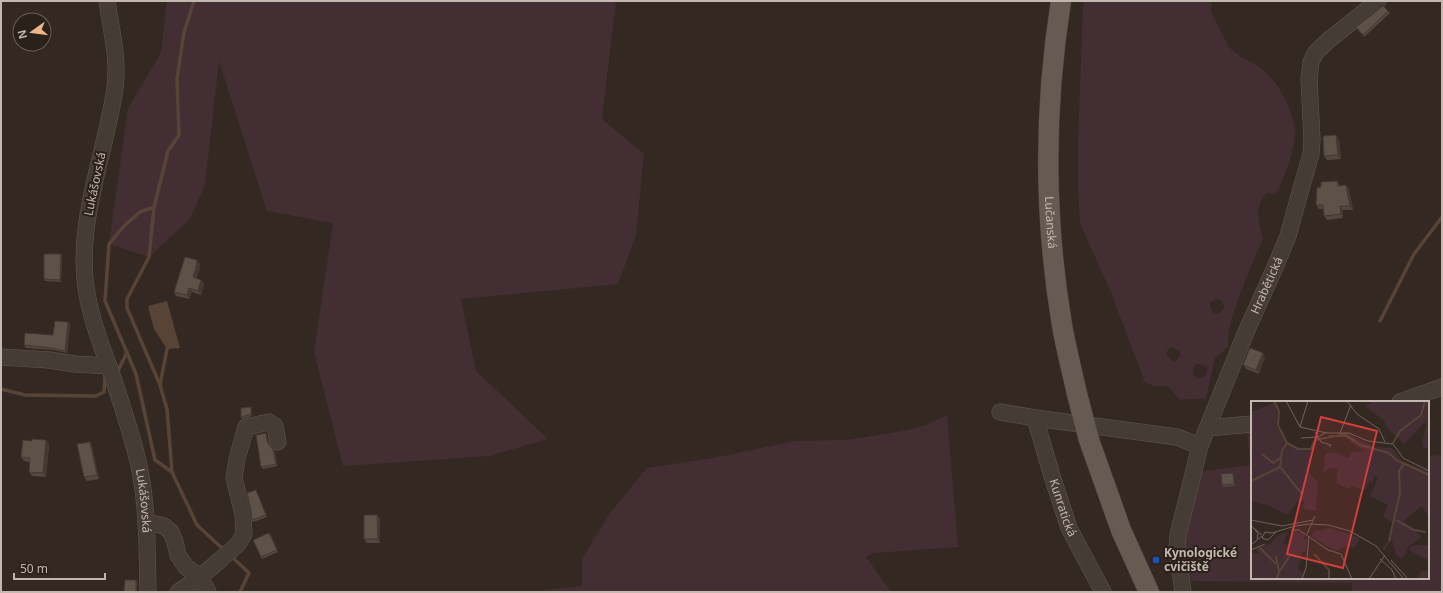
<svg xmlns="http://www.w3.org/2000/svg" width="1443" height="593" viewBox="0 0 1443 593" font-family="'Noto Sans',sans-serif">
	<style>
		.green { fill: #432e34; fill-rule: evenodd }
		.water { fill: #584436 }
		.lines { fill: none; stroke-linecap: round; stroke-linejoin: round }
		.stream { stroke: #584436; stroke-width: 3.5 }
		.minor-casing { stroke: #60574f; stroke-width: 17 }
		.major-casing { stroke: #4f453e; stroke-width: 21 }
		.minor { stroke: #453c35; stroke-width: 16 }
		.major { stroke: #655b53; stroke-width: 20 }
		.major-bridge-casing { stroke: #4f453e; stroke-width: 21; stroke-linecap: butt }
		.major-bridge { stroke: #655b53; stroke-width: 20 }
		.wall { fill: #51473e }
		.shaded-wall { fill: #423932 }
		.building { fill: #5e5248; stroke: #423932 }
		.transit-dot { fill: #1a4fb4; stroke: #2a211b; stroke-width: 1.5 }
		.labels { text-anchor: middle; stroke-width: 4; stroke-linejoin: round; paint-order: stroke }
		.street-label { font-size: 12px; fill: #c2b8af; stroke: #2a211b }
		.poi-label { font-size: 12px; font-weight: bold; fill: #c2b8af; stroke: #2a211b; text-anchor: start }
		.inset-river { fill: none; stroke: #584436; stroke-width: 2 }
		.inset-road { fill: none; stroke: #6d625a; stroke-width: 1 }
		.view { fill: #d33e3c; fill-opacity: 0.15; stroke: #d33e3c; stroke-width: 2 }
		.inset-edge { fill: none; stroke: #c2b8af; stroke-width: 2 }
	</style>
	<rect width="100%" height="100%" fill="#342922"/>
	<!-- green -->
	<g class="green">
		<polygon points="167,1 616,1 602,119 644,154 636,235 618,284 461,299 476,371 548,439 489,456 343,466 314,352 333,223 267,211 219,61 205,185 190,219 149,257 109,244 128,108 161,53"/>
		<path d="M1084,1H1212C1212,4 1211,7 1211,10C1211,14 1227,44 1230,48C1236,56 1255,63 1263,70C1279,84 1290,104 1294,125C1298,144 1285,178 1275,194L1267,193C1253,206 1259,223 1263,239C1253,262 1243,284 1235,308C1231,321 1227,333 1228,347L1215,358L1206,398L1180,400L1168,386H1154L1145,382L1110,290L1080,223L1078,187V142L1083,8ZM1216,299L1221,300L1224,304V308L1219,314C1212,314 1210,310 1210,303ZM1172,347L1180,351V356L1175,362L1171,360L1166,355L1168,349ZM1196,364H1199L1207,367C1208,375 1204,380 1196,378C1192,373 1192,369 1196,364Z"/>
		<polygon points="947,415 958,547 874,553 866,557 891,592 529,592 582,586 582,559 610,513 647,468 714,458 795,441 847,440 903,431 924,426"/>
		<polygon points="1252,429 1252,578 1428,578 1428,456 1442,455 1442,592 1352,592 1352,583 1192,581 1184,568 1185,537 1199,472 1250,465 1247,430"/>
	</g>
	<!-- water -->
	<polygon class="water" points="167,301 180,348 167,349 154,329 148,306"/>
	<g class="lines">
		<!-- stream -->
		<g class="stream">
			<polyline points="194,1 184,32 177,79 179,135 168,151 154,207 140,212 124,226 109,244 105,301 136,374 155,460 172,472 197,525 225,551"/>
			<polyline points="154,207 149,257 127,299 127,308 160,385 167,409 172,472"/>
			<polyline points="1380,321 1414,254 1442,217"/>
			<polyline points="118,371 127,352"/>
			<polyline points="160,385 167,349"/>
			<polyline points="1,389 25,395 96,396 104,392 105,377"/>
			<polyline points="231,556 249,573 240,592"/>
		</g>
		<defs>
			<g id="minor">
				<path id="s1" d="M107,1C111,29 119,59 115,88C106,151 79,214 85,279C88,311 100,342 111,372C120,399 129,426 136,453C148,499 147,546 148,592"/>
				<polyline points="1,357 49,360 75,364 109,366"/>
				<polyline points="1400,402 1442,387"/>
				<polyline points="1000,412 1035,418 1177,437 1200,446"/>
				<path id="s2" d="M1035,418L1052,476L1069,528L1103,592"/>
				<polyline points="1207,428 1252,424"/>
				<polyline points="146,522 164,526 171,532 175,542 178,555 186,567 200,577 208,592"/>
				<polyline points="178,592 200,577 220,560 238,544 244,534 243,514 234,478 237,459 246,427 269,422 275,426 278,442"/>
				<path id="s3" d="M1183,592L1177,548L1178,535L1200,446L1246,332L1276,265L1288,236L1299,196L1311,154L1312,140L1309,79L1311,62L1316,52L1330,39L1378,1"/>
			</g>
			<g id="major">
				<path id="s4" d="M1061,1C1044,108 1044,218 1062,325C1066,348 1072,371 1077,394"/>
				<polyline points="1089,440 1121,530 1149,592"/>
			</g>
		</defs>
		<!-- minor casing -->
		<use href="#minor" class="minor-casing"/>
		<!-- major casing -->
		<use href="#major" class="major-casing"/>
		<!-- minor -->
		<use href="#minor" class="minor"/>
		<!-- major -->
		<use href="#major" class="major"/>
		<defs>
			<polyline id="major-bridge" points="1077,394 1089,440"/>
		</defs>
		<!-- major-bridge casing -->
		<use href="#major-bridge" class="major-bridge-casing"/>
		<!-- major-bridge -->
		<use href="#major-bridge" class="major-bridge"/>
	</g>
	<!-- wall -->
	<g class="wall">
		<polygon points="1388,11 1390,13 1364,37 1356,27"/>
		<polygon points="1339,139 1341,159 1327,160 1324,156"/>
		<polygon points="1337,181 1340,185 1340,186 1346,185 1349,189 1353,210 1343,210 1343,218 1327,220 1324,216 1324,209 1319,209 1316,205 1321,187"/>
		<polygon points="61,254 62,256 61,282 45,281 44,279"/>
		<polygon points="197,260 200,264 199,267 200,268 196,279 201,280 204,284 201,295 192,292 189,299 176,296 174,292"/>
		<polygon points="68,322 70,324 67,353 54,350 26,348 24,345 53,335"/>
		<polygon points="1265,357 1259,374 1246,369 1243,365"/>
		<polygon points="252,409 252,416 242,419 241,417"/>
		<polygon points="266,433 267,436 269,444 275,452 277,466 263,469 261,467"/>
		<polygon points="46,440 49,444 46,477 32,476 29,472 30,462 24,461 21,457 32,441"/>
		<polygon points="90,442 92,446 99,479 87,481 84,477"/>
		<polygon points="1234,475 1235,486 1223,487 1222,485"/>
		<polygon points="257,492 267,517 253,522 252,520"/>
		<polygon points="377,515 380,519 380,543 367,543 364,539"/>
		<polygon points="271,535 278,552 262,559 261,557"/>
	</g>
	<!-- shaded-wall -->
	<g class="shaded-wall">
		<polygon points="1336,135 1339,139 1341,159 1338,155"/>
		<polygon points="1337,181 1340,185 1341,190 1338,186"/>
		<polygon points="1346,185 1349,189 1353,210 1350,206"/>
		<polygon points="1340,206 1343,210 1343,218 1341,214"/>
		<polygon points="61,254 62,256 61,282 60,280"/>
		<polygon points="197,260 200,264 199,267 200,268 195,281 193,277"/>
		<polygon points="201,280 204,284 201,295 198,291"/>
		<polygon points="189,288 192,292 189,299 187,295"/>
		<polygon points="68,322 70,324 67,353 65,351"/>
		<polygon points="1263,353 1265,357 1259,374 1256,370"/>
		<polygon points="251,407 252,409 252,416 251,414"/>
		<polygon points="266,433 267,436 269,444 267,442"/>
		<polygon points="46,440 49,444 46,477 43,473"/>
		<polygon points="90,442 92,446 99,479 97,475"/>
		<polygon points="273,450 275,452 277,466 276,464"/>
		<polygon points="1233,473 1234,475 1235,486 1234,484"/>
		<polygon points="377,515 380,519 380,543 378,539"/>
		<polygon points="136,580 138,582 137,592 136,592"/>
	</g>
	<!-- building -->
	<g class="building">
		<polygon points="1383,6 1388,11 1363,35 1356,27"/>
		<polygon points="1336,135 1338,155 1324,156 1323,136"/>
		<polygon points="1337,181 1338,186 1346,185 1350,206 1340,206 1341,214 1324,216 1323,205 1316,205 1317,188 1321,187 1321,182"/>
		<polygon points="44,254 61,254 60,280 44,279"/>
		<polygon points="185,257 197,260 196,264 197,264 193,277 201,280 198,291 189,288 187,295 174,292"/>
		<polygon points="55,321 68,322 65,351 52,348 24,345 25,333 53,335"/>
		<polygon points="1250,348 1263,353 1256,370 1243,365"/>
		<polygon points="251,407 251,414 241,417 241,408"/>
		<polygon points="266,433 267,442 273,450 276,464 261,467 256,435"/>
		<polygon points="32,439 46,440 43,473 29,472 30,458 21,457 23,440 32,441"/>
		<polygon points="90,442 97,475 84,477 77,444"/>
		<polygon points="1233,473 1234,484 1222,485 1221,474"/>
		<polygon points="256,490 266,515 252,520 251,510 247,493"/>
		<polygon points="364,515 377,515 378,539 364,539"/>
		<polygon points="269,533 277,550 261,557 253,540"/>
		<polygon points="125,580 136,580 136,592 124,592"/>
	</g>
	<!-- markers -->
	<rect class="transit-dot" x="1152" y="556" width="8" height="8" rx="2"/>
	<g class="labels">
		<!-- street labels -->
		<g class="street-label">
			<text transform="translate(95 184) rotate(-78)" y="4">Lukášovská</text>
			<text dy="4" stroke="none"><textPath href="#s4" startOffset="222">Lučanská</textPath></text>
			<text dy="4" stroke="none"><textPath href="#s3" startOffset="323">Hrabětická</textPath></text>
			<text dy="4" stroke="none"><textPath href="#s1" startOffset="512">Lukášovská</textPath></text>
			<text dy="4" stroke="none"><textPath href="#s2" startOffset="94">Kunratická</textPath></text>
		</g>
		<!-- poi labels -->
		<g class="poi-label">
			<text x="1164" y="557">Kynologické<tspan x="1164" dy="14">cvičiště</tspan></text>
		</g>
	</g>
	<!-- overview -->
	<g transform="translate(1251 401)">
		<rect width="178" height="178" fill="#342922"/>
		<path d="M122,0H178V49L172,46L171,42L175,24L174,21L153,43L134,25V20L114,5ZM23,2L27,13L25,24L35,40L39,44L60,49L57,71L67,81L65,110L52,108L53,99L45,102L37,114L17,104L0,100V11ZM101,35L123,46L141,47L151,60L178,71V115L170,105L153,120L171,136L157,146L151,158L145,154L141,139L133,149L131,147L138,140L144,123L132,116L137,104L119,95L127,77L122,75V82L118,81L114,89L101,85L97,88L85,82L87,67H80L72,72L74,52H86L97,57L100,51L114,50L101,43L99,38ZM80,127L109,137L103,147L97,145L84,150L60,135L63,130ZM37,130L32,143L39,144L43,130L54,133L53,138H56L55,151L51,150L47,169L54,172L50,178H0V152L9,153L5,147L19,143L26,135ZM167,144H178V160L158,149L161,145ZM178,167V178H166L170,170H176Z" fill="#432e34"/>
		<path class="inset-river" d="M23,0L28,10L27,24L36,42L47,48H60L64,39L95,33L109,44L138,52L145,59L178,74M78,35H94L103,40M142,42L149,30L170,14L174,0M11,53L22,62L29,57M30,67L51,93M0,80L29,66L31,49L36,42M145,119L163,129L175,131M138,140L149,92L148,70L153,63M9,147L25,163M63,153L78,169V178M25,155L28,171L26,178M28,171L38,156"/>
		<path class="inset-road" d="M35,0L49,26L76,32H98L117,40L142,43L152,57L178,70M96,0L106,13L128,28L134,41M49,26L57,0M64,31L70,41L80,44L78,46M89,32L100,4M50,37L67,36L74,32M0,119L31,125L62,119M0,125L11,134M3,127L7,133L6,138M40,129H48L77,149L90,153L101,178M25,131L17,139L11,137L14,131L21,132L44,125L59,123L77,124L99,130L125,145L153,178M56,133L64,115M0,144L11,135M0,149L14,143M129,158L141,169L145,178M140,159L157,178M51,178L55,167L58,135M118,178L134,154"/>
		<path class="view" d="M70,16L126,30L92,167L36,153Z"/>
		<rect width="178" height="178" class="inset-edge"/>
	</g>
	<!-- border -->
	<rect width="1443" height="593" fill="none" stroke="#c2b8af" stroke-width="4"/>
	<!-- north arrow -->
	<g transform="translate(32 32) rotate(256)"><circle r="19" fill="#2a211b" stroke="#675d56"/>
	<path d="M0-3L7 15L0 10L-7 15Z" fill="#ecb68a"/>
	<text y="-6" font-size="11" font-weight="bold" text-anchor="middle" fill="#c2b8af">N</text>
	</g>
	<!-- scale -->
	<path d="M14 573v6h91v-6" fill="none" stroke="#c2b8af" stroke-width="2"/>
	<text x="20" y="573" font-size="12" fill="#c2b8af" stroke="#2a211b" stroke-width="3" paint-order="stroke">50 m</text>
</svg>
